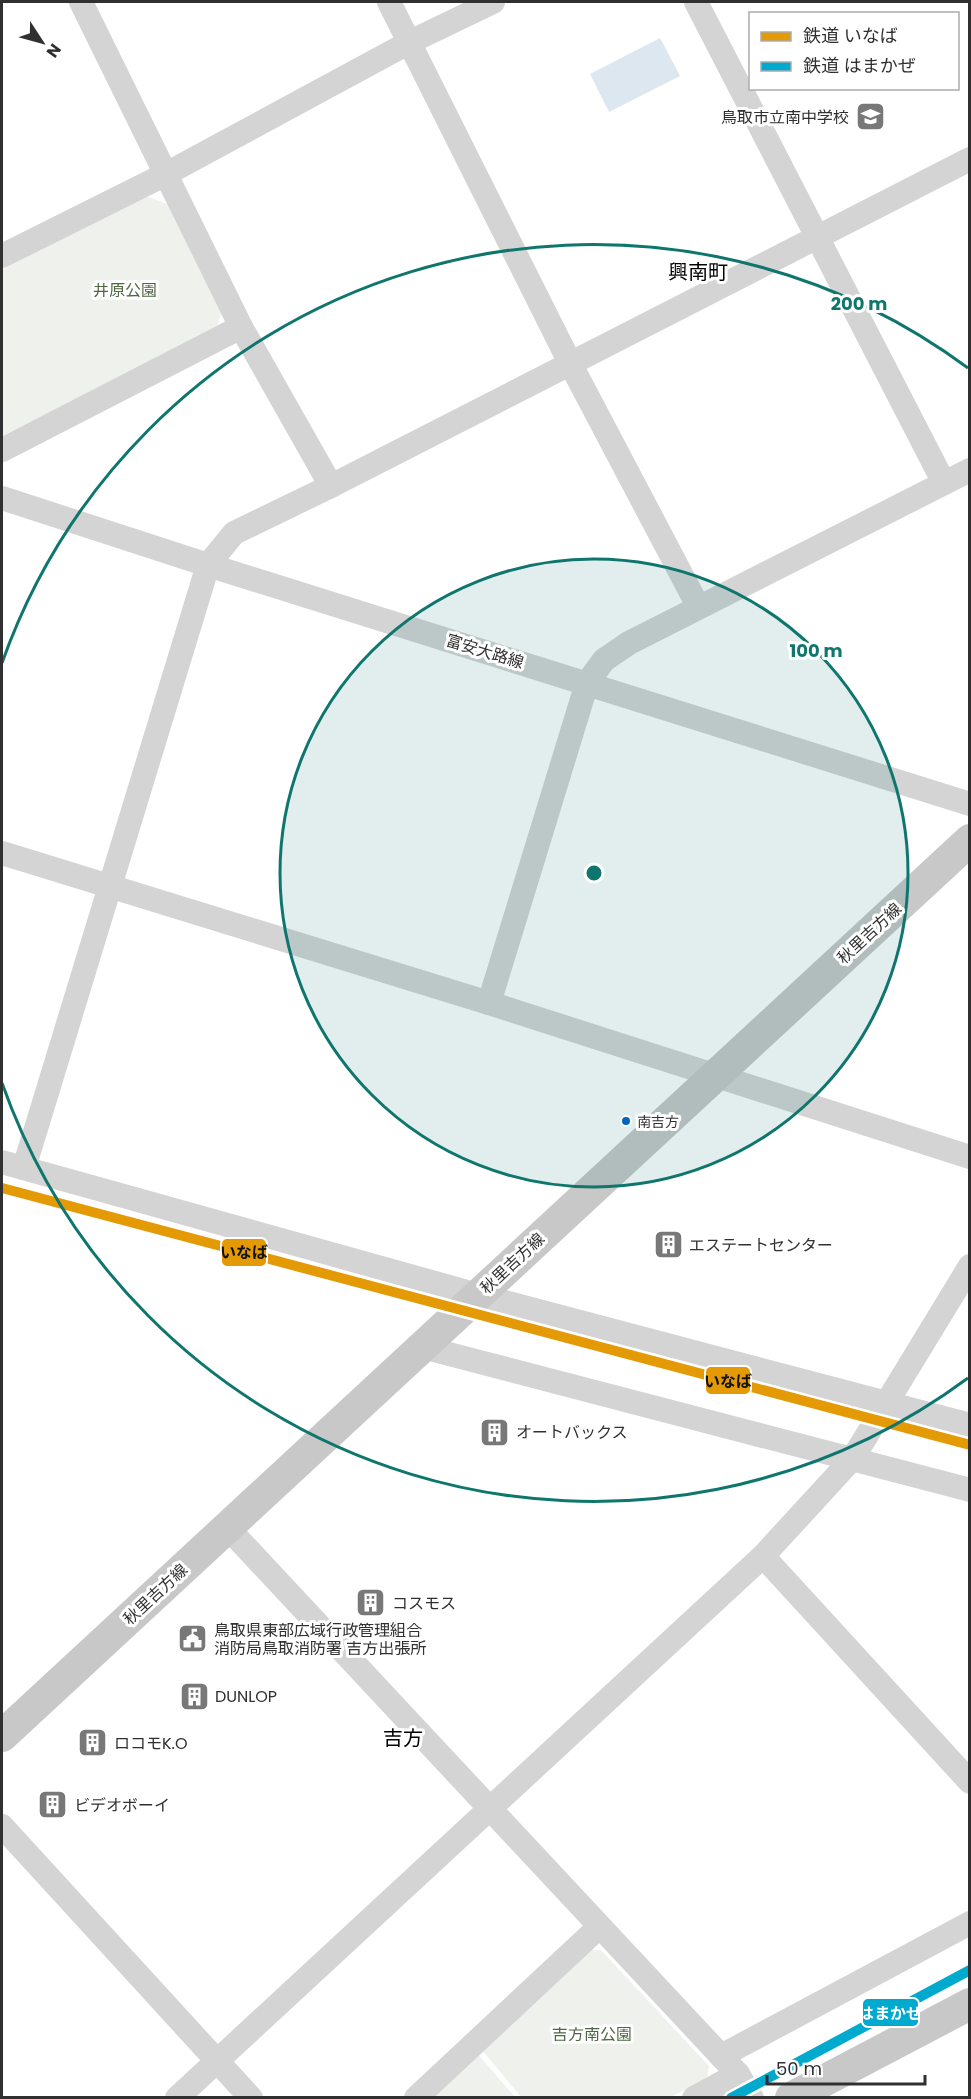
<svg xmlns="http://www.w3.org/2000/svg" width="971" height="2099" viewBox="0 0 971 2099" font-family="Poppins,'Noto Sans JP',sans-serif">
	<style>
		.green { fill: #eff2ec }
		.water { fill: #dde7ef }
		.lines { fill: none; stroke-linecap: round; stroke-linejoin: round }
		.minor { stroke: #d4d4d4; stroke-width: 24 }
		.major { stroke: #c8c8c8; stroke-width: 32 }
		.rail-1-casing { stroke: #fff; stroke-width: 15 }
		.rail-2-casing { stroke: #fff; stroke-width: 15 }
		.rail-1 { stroke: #e39a05; stroke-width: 10 }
		.rail-2 { stroke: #00a9ce; stroke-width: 10 }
		.ring { fill: none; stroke: #0f766e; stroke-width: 3 }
		.bus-dot { fill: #0065bd; stroke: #fff; stroke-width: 2 }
		.labels { text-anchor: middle; stroke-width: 6; stroke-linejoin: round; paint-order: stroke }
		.bus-label { font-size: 14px; fill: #303030; stroke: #fff; text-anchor: start }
		.poi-label { font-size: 16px; fill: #303030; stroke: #fff; text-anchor: start }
		.park-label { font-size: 16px; fill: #516743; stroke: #fff }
		.street-label { font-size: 16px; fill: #303030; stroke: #fff }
		.quarter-label { font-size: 20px; fill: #000; stroke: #fff }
		.centre { fill: #0f766e; stroke: #fff; stroke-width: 3 }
		.ring-label { font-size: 18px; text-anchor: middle; font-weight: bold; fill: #0f766e; stroke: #fff; stroke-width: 6; stroke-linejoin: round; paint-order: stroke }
		.line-badge { stroke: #fff; stroke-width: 2 }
		.badge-label { font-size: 16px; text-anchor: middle; font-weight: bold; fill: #fff }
		.pale-badge-label { font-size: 16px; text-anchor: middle; font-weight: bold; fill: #111 }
	</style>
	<rect width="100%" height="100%" fill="#fff"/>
	<!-- green -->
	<g class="green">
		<polygon points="146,196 167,204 221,314 216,329 2,436 2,270"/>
		<polygon points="590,1950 601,1950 709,2066 707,2078 671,2097 521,2097 482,2050"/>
		<polygon points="478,2054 515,2097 431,2098"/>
	</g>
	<!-- water -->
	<polygon class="water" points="660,38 680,76 609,112 590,74"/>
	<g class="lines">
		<!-- minor -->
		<g class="minor">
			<polyline points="81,2 241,327 331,486"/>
			<polyline points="389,2 570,363 698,606"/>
			<polyline points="696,2 944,483"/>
			<polyline points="2,256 166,174 410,42 493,2"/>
			<polyline points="2,450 241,327"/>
			<polyline points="2,498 208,565 970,804"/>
			<polyline points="2,853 489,1003 970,1157"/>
			<polyline points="489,1003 587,683 604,660 629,643 970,470"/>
			<polyline points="2,1162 478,1295 970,1425"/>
			<polyline points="24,1168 208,565 234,533 331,486 970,159"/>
			<polyline points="422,1347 970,1490"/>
			<polyline points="227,1527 721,2056 970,1923"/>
			<polyline points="763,1556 970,1782"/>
			<polyline points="2,1826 251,2098"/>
			<polyline points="721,2056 738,2074 752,2098"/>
			<polyline points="177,2098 763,1556 853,1458 970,1266"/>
			<polyline points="416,2098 599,1927"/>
			<polyline points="694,2098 738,2074"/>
		</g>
		<!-- major -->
		<g class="major">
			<polyline points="2,1736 970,840"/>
			<polyline points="791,2098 970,2004"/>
		</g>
		<defs>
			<polyline id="rail-1" points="2,1188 970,1445"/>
			<polyline id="rail-2" points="731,2098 970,1970"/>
		</defs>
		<!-- rail-1 casing -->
		<use href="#rail-1" class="rail-1-casing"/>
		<!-- rail-2 casing -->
		<use href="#rail-2" class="rail-2-casing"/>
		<!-- rail-1 -->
		<use href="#rail-1" class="rail-1"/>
		<!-- rail-2 -->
		<use href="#rail-2" class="rail-2"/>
	</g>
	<!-- distance rings -->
	<circle cx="594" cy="873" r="314" fill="#0f766e" fill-opacity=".12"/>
	<g class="ring">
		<circle cx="594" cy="873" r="314"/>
		<path d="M968 1378A628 628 0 0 1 2 1083M2 663A628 628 0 0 1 968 368"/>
	</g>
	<!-- icons -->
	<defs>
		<symbol id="school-square" viewBox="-11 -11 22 22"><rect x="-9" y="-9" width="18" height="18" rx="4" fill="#787878" stroke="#fff"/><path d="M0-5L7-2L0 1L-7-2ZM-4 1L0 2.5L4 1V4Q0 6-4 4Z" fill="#fff"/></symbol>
		<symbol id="building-square" viewBox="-11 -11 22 22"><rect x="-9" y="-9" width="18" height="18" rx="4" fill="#787878" stroke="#fff"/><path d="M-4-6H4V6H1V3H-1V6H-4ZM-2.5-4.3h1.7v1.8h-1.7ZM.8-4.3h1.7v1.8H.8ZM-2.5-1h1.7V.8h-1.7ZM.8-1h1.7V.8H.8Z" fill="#fff"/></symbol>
		<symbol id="civic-square" viewBox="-11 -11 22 22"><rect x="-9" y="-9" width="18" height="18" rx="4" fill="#787878" stroke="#fff"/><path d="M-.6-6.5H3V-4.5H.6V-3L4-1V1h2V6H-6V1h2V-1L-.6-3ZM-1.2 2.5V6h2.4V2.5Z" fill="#fff"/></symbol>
	</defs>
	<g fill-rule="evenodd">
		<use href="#school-square" x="854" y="100" width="33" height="33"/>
		<use href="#building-square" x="652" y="1228" width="33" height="33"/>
		<use href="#building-square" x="478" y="1416" width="33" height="33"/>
		<use href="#building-square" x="354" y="1586" width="33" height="33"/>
		<use href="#civic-square" x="176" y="1622" width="33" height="33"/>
		<use href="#building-square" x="178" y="1680" width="33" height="33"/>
		<use href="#building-square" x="76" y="1726" width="33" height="33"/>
		<use href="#building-square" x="36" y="1788" width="33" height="33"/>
	</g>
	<!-- markers -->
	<circle class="bus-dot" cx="626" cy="1121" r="5"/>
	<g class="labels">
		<!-- bus labels -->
		<g class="bus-label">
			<text x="637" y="1127">南吉方</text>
		</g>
		<!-- poi labels -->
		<g class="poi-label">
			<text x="849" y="123" text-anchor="end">鳥取市立南中学校</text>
			<text x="689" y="1251">エステートセンター</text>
			<text x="516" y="1438">オートバックス</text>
			<text x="392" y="1609">コスモス</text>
			<text x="214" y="1636">鳥取県東部広域行政管理組合<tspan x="214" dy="18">消防局鳥取消防署 吉方出張所</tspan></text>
			<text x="215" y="1702">DUNLOP</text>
			<text x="114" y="1749">ロコモK.O</text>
			<text x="74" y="1811">ビデオボーイ</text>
		</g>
		<!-- park labels -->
		<g class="park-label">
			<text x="125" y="296">井原公園</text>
			<text x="592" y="2040">吉方南公園</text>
		</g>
		<!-- street labels -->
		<g class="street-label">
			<text transform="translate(485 651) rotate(17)" y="6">富安大路線</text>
			<text transform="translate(869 933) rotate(-43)" y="6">秋里吉方線</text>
			<text transform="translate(512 1263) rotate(-43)" y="6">秋里吉方線</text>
			<text transform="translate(155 1594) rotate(-43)" y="6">秋里吉方線</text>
		</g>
		<!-- quarter labels -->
		<g class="quarter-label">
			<text x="698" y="279">興南町</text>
			<text x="403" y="1745">吉方</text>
		</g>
	</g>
	<circle cx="594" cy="873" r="9" class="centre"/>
	<g class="ring-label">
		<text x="859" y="310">200 m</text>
		<text x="816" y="657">100 m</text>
	</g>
	<g class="line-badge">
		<rect x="221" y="1238" width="46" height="29" rx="6" fill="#e39a05"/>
		<rect x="705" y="1366" width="46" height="29" rx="6" fill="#e39a05"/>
		<rect x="862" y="1998" width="57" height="29" rx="6" fill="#00a9ce"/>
	</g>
	<g class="badge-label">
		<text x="890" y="2019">はまかぜ</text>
	</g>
	<g class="pale-badge-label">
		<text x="244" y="1258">いなば</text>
		<text x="728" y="1387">いなば</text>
	</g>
	<!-- border -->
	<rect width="971" height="2099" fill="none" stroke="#303030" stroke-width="6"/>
	<!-- legend -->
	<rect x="749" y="12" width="210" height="78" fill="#ffffff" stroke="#acacac" stroke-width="1.5"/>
	<rect x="761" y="32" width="30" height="9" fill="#e39a05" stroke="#acacac" stroke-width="1.5"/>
	<text x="803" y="42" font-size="18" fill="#303030">鉄道 いなば</text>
	<rect x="761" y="62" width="30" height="9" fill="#00a9ce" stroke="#acacac" stroke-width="1.5"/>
	<text x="803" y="72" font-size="18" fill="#303030">鉄道 はまかぜ</text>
	<!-- north arrow -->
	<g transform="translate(42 42) rotate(126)" stroke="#ffffff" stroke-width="4.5" paint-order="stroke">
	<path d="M0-4.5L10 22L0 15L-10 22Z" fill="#303030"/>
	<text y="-9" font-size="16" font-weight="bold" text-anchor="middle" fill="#303030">N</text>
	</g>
	<!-- scale -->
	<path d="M767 2075v9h158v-9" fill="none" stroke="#303030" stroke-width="3"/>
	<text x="776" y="2075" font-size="18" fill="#303030" stroke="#ffffff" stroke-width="4.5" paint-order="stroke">50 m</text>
</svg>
